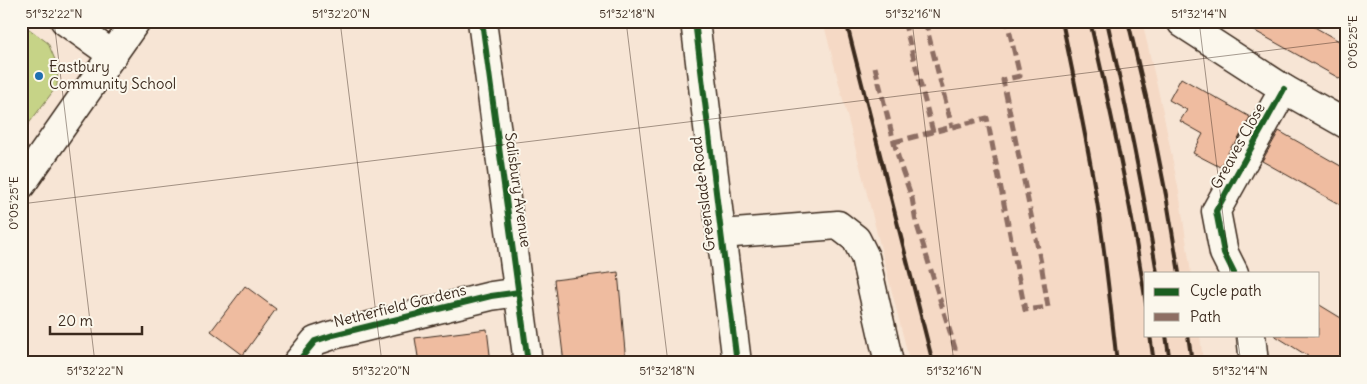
<svg xmlns="http://www.w3.org/2000/svg" width="1367" height="384" viewBox="0 0 1367 384" font-family="Delius,sans-serif">
	<style>
		.built { fill: #f5d9c5 }
		.green { fill: #c6d387; stroke: #807e52 }
		.building { fill: #efbca0; stroke: #3b2a1e }
		.lines { fill: none; stroke-linecap: round; stroke-linejoin: round }
		.minor-casing { stroke: #3b2a1e; stroke-width: 31 }
		.minor { stroke: #fbf7ec; stroke-width: 28 }
		.rail { stroke: #3b2a1e; stroke-width: 4 }
		.quiet { stroke: #8d6e63; stroke-width: 5; stroke-dasharray: 10 5; stroke-linecap: butt }
		.cycleway-casing { stroke: #fbf7ec; stroke-width: 9 }
		.cycleway { stroke: #1b5e20; stroke-width: 6 }
		.ticks { fill: none; stroke: #3b2a1e; stroke-width: 1; stroke-opacity: 0.45 }
		.poi-dot { fill: #1f6fb2; stroke: #fbf7ec; stroke-width: 2 }
		.labels { text-anchor: middle; stroke-width: 4; stroke-linejoin: round; paint-order: stroke }
		.poi-label { font-size: 15px; fill: #3b2a1e; stroke: #fbf7ec; text-anchor: start }
		.street-label { font-size: 15px; fill: #3b2a1e; stroke: #fbf7ec }
		.neatline { fill: none; stroke: #3b2a1e; stroke-width: 2 }
		.ticks-label { font-size: 12px; text-anchor: middle; fill: #3b2a1e }
	</style>
	<rect width="100%" height="100%" fill="#f7e5d5"/>
	<filter id="ink" filterUnits="userSpaceOnUse"><feTurbulence type="fractalNoise" baseFrequency=".02" numOctaves="2"/><feDisplacementMap in="SourceGraphic" scale="10" xChannelSelector="R" yChannelSelector="G"/><feConvolveMatrix kernelMatrix="1 2 1 2 8 2 1 2 1" color-interpolation-filters="sRGB"/></filter>
	<g filter="url(#ink)">
		<!-- built -->
		<polygon class="built" points="823,21 1142,21 1162,107 1179,192 1191,273 1146,273 1146,335 1200,335 1203,363 910,363"/>
		<!-- green -->
		<polygon class="green" points="21,23 48,43 58,67 57,86 21,134"/>
		<!-- building -->
		<g class="building">
			<polygon points="1237,21 1304,21 1346,45 1346,82"/>
			<polygon points="1181,78 1250,117 1235,145 1233,144 1220,167 1193,153 1203,134 1180,121 1187,110 1169,100"/>
			<polygon points="1279,131 1346,169 1346,208 1262,161"/>
			<polygon points="618,272 626,363 564,363 554,280"/>
			<polygon points="245,286 276,309 243,355 211,331"/>
			<polygon points="1318,304 1346,321 1346,363 1319,363 1274,335 1318,335"/>
			<polygon points="487,329 491,363 419,363 415,338"/>
		</g>
		<g class="lines">
			<defs>
				<g id="minor">
					<polyline points="65,21 113,55"/>
					<polyline points="482,21 528,363"/>
					<polyline points="695,21 737,363"/>
					<polyline points="1181,21 1182,23 1284,89 1346,124"/>
					<polyline points="21,185 136,21"/>
					<polyline points="721,234 838,225 856,239 865,257 889,363"/>
					<polyline points="1234,273 1224,253 1216,211 1284,89"/>
					<polyline points="1251,335 1254,363"/>
					<polyline points="297,363 315,341 333,335 491,296 519,292"/>
				</g>
			</defs>
			<!-- minor casing -->
			<use href="#minor" class="minor-casing"/>
			<!-- minor -->
			<use href="#minor" class="minor"/>
			<!-- rail -->
			<g class="rail">
				<polyline points="846,21 933,363"/>
				<path d="M1062,21C1075,83 1088,145 1098,208C1106,259 1111,311 1117,363"/>
				<path d="M1090,21C1112,115 1132,209 1146,304"/>
				<path d="M1107,21C1126,105 1143,188 1157,273"/>
				<polyline points="1128,21 1149,109 1166,195 1179,273"/>
				<polyline points="1150,335 1154,363"/>
				<polyline points="1166,335 1170,363"/>
				<polyline points="1188,335 1192,363"/>
			</g>
			<!-- quiet -->
			<g class="quiet">
				<polyline points="904,21 933,132"/>
				<polyline points="925,21 952,127"/>
				<polyline points="875,67 894,142 901,167 912,198 916,222 955,348 954,363"/>
				<polyline points="894,142 987,118 1025,310 1048,307 1041,263 1003,80 1020,76 1007,21"/>
			</g>
			<defs>
				<g id="cycleway">
					<polyline points="482,21 528,363"/>
					<polyline points="695,21 737,363"/>
					<polyline points="1234,273 1224,253 1216,211 1284,89"/>
					<polyline points="297,363 315,341 333,335 491,296 519,292"/>
				</g>
			</defs>
			<!-- cycleway casing -->
			<use href="#cycleway" class="cycleway-casing"/>
			<!-- cycleway -->
			<use href="#cycleway" class="cycleway"/>
		</g>
	</g>
	<!-- ticks -->
	<path class="ticks" d="M54,21L95,363M340,21L382,363M626,21L668,363M912,21L954,363M1199,21L1230,273M21,204L1346,41M1237,335L1241,363"/>
	<!-- markers -->
	<circle class="poi-dot" cx="39" cy="76" r="5"/>
	<g class="labels">
		<!-- poi labels -->
		<g class="poi-label">
			<text x="49" y="72">Eastbury<tspan x="49" dy="17">Community School</tspan></text>
		</g>
		<!-- street labels -->
		<g class="street-label">
			<text transform="translate(1238 146) rotate(-61)" y="5">Greaves Close</text>
			<text transform="translate(518 190) rotate(82)" y="5">Salisbury Avenue</text>
			<text transform="translate(703 194) rotate(-97)" y="5">Greenslade Road</text>
			<text transform="translate(400 306) rotate(-14)" y="5">Netherfield Gardens</text>
		</g>
	</g>
	<!-- margin -->
	<rect width="1367" height="384" fill="none" stroke="#fbf7ec" stroke-width="55"/>
	<!-- legend -->
	<rect x="1144" y="272" width="175" height="65" fill="#fbf7ec" stroke="#aea59a"/>
	<rect x="1154" y="288" width="25" height="8" fill="#1b5e20" stroke="#aea59a"/>
	<text x="1190" y="296" font-size="15" fill="#3b2a1e">Cycle path</text>
	<rect x="1154" y="313" width="25" height="8" fill="#8d6e63" stroke="#aea59a"/>
	<text x="1190" y="322" font-size="15" fill="#3b2a1e">Path</text>
	<!-- scale -->
	<path d="M50 326v8h92v-8" fill="none" stroke="#3b2a1e" stroke-width="2.5"/>
	<text x="58" y="326" font-size="15" fill="#3b2a1e" stroke="#fbf7ec" stroke-width="4" paint-order="stroke">20 m</text>
	<rect x="28" y="28" width="1312" height="328" class="neatline"/>
	<g class="ticks-label">
		<text x="54" y="18">51°32'22"N</text>
		<text x="341" y="18">51°32'20"N</text>
		<text x="627" y="18">51°32'18"N</text>
		<text x="913" y="18">51°32'16"N</text>
		<text x="1199" y="18">51°32'14"N</text>
		<text transform="translate(1353 42) rotate(-90)" y="4">0°05'25"E</text>
		<text transform="translate(14 203) rotate(-90)" y="4">0°05'25"E</text>
		<text x="95" y="375">51°32'22"N</text>
		<text x="381" y="375">51°32'20"N</text>
		<text x="667" y="375">51°32'18"N</text>
		<text x="954" y="375">51°32'16"N</text>
		<text x="1240" y="375">51°32'14"N</text>
	</g>
</svg>
